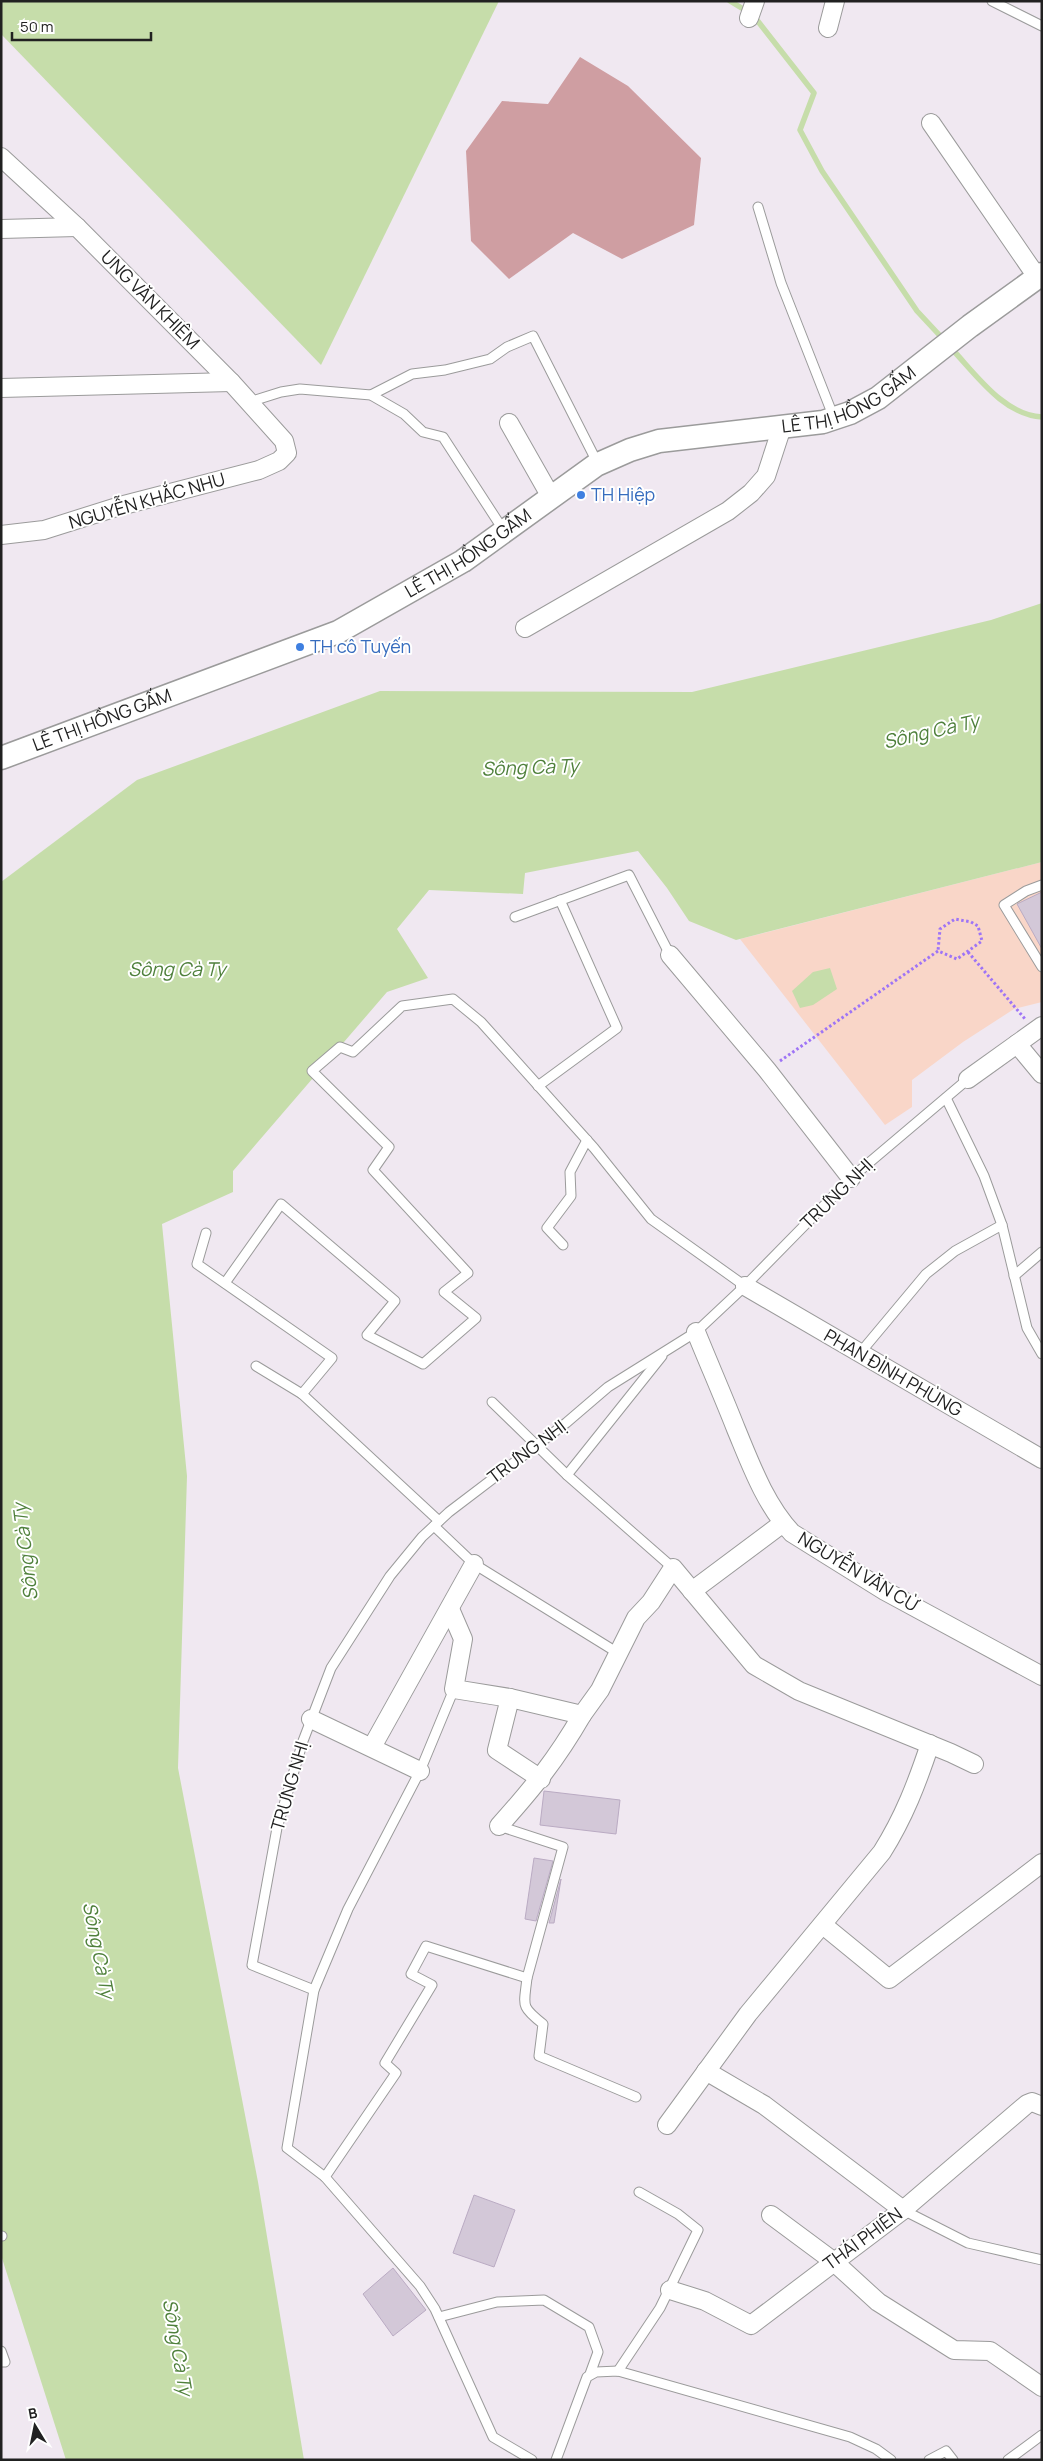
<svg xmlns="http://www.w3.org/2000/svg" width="1043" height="2461" viewBox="0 0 1043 2461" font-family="Manrope,sans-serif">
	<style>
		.forest { fill: #cf9ea2 }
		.park { fill: #f9d6c8 }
		.water { fill: #c6ddaa }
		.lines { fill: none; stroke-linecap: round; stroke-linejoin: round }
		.stream { stroke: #c6ddaa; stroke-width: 5.5 }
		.building { fill: #d3c8d8; stroke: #baabc3 }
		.service-casing { stroke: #9b9b9b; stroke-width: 11 }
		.minor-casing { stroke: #9b9b9b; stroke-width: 20 }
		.tertiary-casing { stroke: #9b9b9b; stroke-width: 25 }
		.path { stroke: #9e74f6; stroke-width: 3; stroke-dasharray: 2.5 2.5; stroke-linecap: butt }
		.service { stroke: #fff; stroke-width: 9 }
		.minor { stroke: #fff; stroke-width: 18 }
		.tertiary { stroke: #fff; stroke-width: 22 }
		.shop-dot { fill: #3f7fe0; stroke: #fff; stroke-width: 2 }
		.labels { text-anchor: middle; stroke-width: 4; stroke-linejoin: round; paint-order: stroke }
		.street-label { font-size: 18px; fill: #212121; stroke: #fff }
		.shop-label { font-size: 18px; fill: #366cbe; stroke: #fff; text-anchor: start }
		.water-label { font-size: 19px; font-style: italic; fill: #4f803c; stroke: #fff }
	</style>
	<rect width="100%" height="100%" fill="#f0e8f1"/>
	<!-- forest -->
	<polygon class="forest" points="580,57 628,86 701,158 694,225 622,259 573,233 509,279 471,241 466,151 502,101 548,104"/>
	<!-- park -->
	<polygon class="park" points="1042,862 1042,1002 1014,1009 963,1042 912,1080 912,1107 885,1125 740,939"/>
	<!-- water -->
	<g class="water">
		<polygon points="1,1 499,1 321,365 1,34"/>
		<polygon points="1042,603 1042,862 736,940 689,921 667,888 638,851 525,873 523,894 429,890 397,929 428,978 387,992 233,1171 233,1192 162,1224 187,1476 178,1768 258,2182 304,2460 66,2460 1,2255 1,882 137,780 380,691 692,692 991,620"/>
		<polygon points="830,968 837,989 813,1005 800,1008 792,991 813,972"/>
	</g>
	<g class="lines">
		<!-- stream -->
		<g class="stream">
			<polyline points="730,1 753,15 814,93 800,130 822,171 917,311 944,340"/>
			<path d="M950,347C975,373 1003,415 1042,417"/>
		</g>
	</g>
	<!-- building -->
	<g class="building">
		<polygon points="1042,892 1042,949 1017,904"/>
		<polygon points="544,1791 620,1800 616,1834 540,1825"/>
		<polygon points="534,1858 553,1861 536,1921 525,1919"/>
		<polygon points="561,1879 554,1923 549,1923"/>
		<polygon points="474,2195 515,2210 494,2267 453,2253"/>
		<polygon points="393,2268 426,2310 393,2336 363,2294"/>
	</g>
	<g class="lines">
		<defs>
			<g id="service">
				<polyline points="992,1 1042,26"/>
				<polyline points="758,207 781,283 834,418"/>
				<polyline points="371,395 412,374 445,370 490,359 507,347 533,336 598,464"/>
				<polyline points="249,402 281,392 300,389 371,395 404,414 423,432 443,437 504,531"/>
				<polyline points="1042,885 1026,891 1004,905 1042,967"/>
				<polyline points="515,917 629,875 670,955"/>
				<polyline points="538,1086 617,1028 560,900"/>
				<polyline points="946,1098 984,1176 1002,1225 1027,1328 1042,1354"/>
				<polyline points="206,1233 197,1264 332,1358 302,1394"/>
				<polyline points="563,1245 547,1228 571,1196 570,1172 587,1140"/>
				<polyline points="1014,1276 1042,1252"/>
				<polyline points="225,1283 281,1204 395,1301 367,1335 423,1364 476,1318 444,1292 468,1273 373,1170 389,1147 312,1071 340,1047 353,1052 402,1006 453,999 481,1022 594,1148 651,1219 745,1286"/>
				<polyline points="860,1353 926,1274 955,1251 1002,1225"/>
				<polyline points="256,1366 302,1394 439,1521"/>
				<polyline points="492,1402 567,1475 673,1568"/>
				<polyline points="567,1475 662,1356"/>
				<polyline points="434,1526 474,1564 618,1653"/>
				<polyline points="454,1689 420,1771 348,1909 314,1990 287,2148 325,2177 420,2286 435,2309 493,2437 532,2460"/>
				<path d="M527,1978C524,2006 520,2006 543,2024L539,2056L636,2097"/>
				<polyline points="314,1990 252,1965 277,1828 303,1741 331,1668 390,1576 422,1537 449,1512 566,1423 608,1387 696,1332 745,1286 851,1178 968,1079"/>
				<polyline points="325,2177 396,2073 385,2063 432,1985 411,1974 426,1946 527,1978 563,1847 499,1826"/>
				<polyline points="903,2210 968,2243 1042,2260"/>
				<polyline points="1,2236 2,2236"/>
				<polyline points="439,2317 497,2302 544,2300 589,2327 598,2352 590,2374"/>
				<polyline points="1,2351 5,2362 1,2362"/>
				<polyline points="618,2371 660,2308 698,2230 678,2214 639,2192"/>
				<polyline points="556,2460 587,2377 596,2372 618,2371 850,2437 876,2449 891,2460"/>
				<polyline points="929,2460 946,2451 953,2460"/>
				<polyline points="1008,2460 1042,2435"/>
			</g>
			<g id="minor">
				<polyline points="749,18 755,1"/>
				<polyline points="828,28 835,1"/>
				<polyline points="931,123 1037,277"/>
				<polyline points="1,157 77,227 231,382 284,441 287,453 279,461 259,470 120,506 44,530 1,535"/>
				<polyline points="1,229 77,227"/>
				<polyline points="1,388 231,382"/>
				<polyline points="509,423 551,497"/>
				<polyline points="525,628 728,511 751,493 766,476 782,427"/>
				<polyline points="670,955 767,1070 851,1178"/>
				<polyline points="1017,1044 1042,1074"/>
				<polyline points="968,1079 1042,1026"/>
				<polyline points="745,1286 1042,1459"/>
				<path d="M696,1332C709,1364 723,1396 736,1429C751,1465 765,1504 792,1533L885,1591L1042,1676"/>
				<polyline points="692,1591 783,1523"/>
				<polyline points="450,1609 463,1639 454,1689 510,1698 582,1715 600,1690 636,1618 651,1602 673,1568 754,1665 799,1691 951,1753 974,1764"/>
				<polyline points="510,1698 497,1750 541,1779"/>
				<polyline points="311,1719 420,1771"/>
				<polyline points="372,1747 474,1564"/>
				<path d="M499,1826C533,1788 556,1760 582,1715"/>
				<polyline points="823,1925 889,1979 1042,1863"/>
				<polyline points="706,2071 764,2105 903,2210"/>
				<path d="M667,2125L748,2014L882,1852C904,1817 917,1783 930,1744"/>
				<polyline points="771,2215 833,2261 878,2302 954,2350 990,2351 1042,2387"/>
				<polyline points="670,2290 705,2301 751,2325 903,2210 1027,2104 1032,2102 1042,2106"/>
			</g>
			<g id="tertiary">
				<path id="s1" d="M1,758L338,632L463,561L596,465L630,450L659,441L823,422L850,413L878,398L970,326L1042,274"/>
			</g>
		</defs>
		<!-- service casing -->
		<use href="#service" class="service-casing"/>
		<!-- minor casing -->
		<use href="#minor" class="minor-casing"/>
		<!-- tertiary casing -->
		<use href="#tertiary" class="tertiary-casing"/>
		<!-- path -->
		<g class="path">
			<polyline points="968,952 1025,1019"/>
			<polyline points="780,1061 938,951 957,959 982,941 978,926 971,922 955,919 940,929 938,951"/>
		</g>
		<!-- service -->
		<use href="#service" class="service"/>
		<!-- minor -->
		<use href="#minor" class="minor"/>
		<!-- tertiary -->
		<use href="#tertiary" class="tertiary"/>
	</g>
	<!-- markers -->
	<g class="shop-dot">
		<circle cx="581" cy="495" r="5"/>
		<circle cx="300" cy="647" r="5"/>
	</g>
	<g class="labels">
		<!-- street labels -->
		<g class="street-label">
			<text transform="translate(150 300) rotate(45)" y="6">UNG VĂN KHIÊM</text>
			<text dy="6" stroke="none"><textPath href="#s1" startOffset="932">LÊ THỊ HỒNG GẤM</textPath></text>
			<text transform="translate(147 501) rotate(-16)" y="6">NGUYỄN KHẮC NHU</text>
			<text dy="6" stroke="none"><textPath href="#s1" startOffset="512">LÊ THỊ HỒNG GẤM</textPath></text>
			<text dy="6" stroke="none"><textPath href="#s1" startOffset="108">LÊ THỊ HỒNG GẤM</textPath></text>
			<text transform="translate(837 1194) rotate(-44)" y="6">TRƯNG NHỊ</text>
			<text transform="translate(893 1373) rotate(30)" y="6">PHAN ĐÌNH PHÙNG</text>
			<text transform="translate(527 1452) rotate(-37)" y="6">TRƯNG NHỊ</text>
			<text transform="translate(858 1572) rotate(31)" y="6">NGUYỄN VĂN CỪ</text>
			<text transform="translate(290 1786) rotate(-74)" y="6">TRƯNG NHỊ</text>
			<text transform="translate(863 2239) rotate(-36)" y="6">THÁI PHIÊN</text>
		</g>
		<!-- shop labels -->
		<g class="shop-label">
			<text x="591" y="501">TH Hiệp</text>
			<text x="310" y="653">TH cô Tuyến</text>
		</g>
		<!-- water labels -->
		<g class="water-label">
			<text transform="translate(931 731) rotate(-13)" y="7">Sông Cà Ty</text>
			<text transform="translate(530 767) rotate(-2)" y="7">Sông Cà Ty</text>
			<text x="177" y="976">Sông Cà Ty</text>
			<text transform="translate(25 1552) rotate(-97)" y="7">Sông Cà Ty</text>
			<text transform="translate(99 1950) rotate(79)" y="7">Sông Cà Ty</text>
			<text transform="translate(178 2347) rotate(80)" y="7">Sông Cà Ty</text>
		</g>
	</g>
	<!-- border -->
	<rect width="1043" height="2461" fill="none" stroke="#212121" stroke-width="5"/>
	<!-- north arrow -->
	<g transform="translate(35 2426) rotate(350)" stroke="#ffffff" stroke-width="4" paint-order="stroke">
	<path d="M0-4L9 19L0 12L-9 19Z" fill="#212121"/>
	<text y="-8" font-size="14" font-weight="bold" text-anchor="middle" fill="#212121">B</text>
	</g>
	<!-- scale -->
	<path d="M12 32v8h139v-8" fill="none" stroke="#212121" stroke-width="2.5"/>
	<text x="20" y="32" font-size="15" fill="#212121" stroke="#ffffff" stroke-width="4" paint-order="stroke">50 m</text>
</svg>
